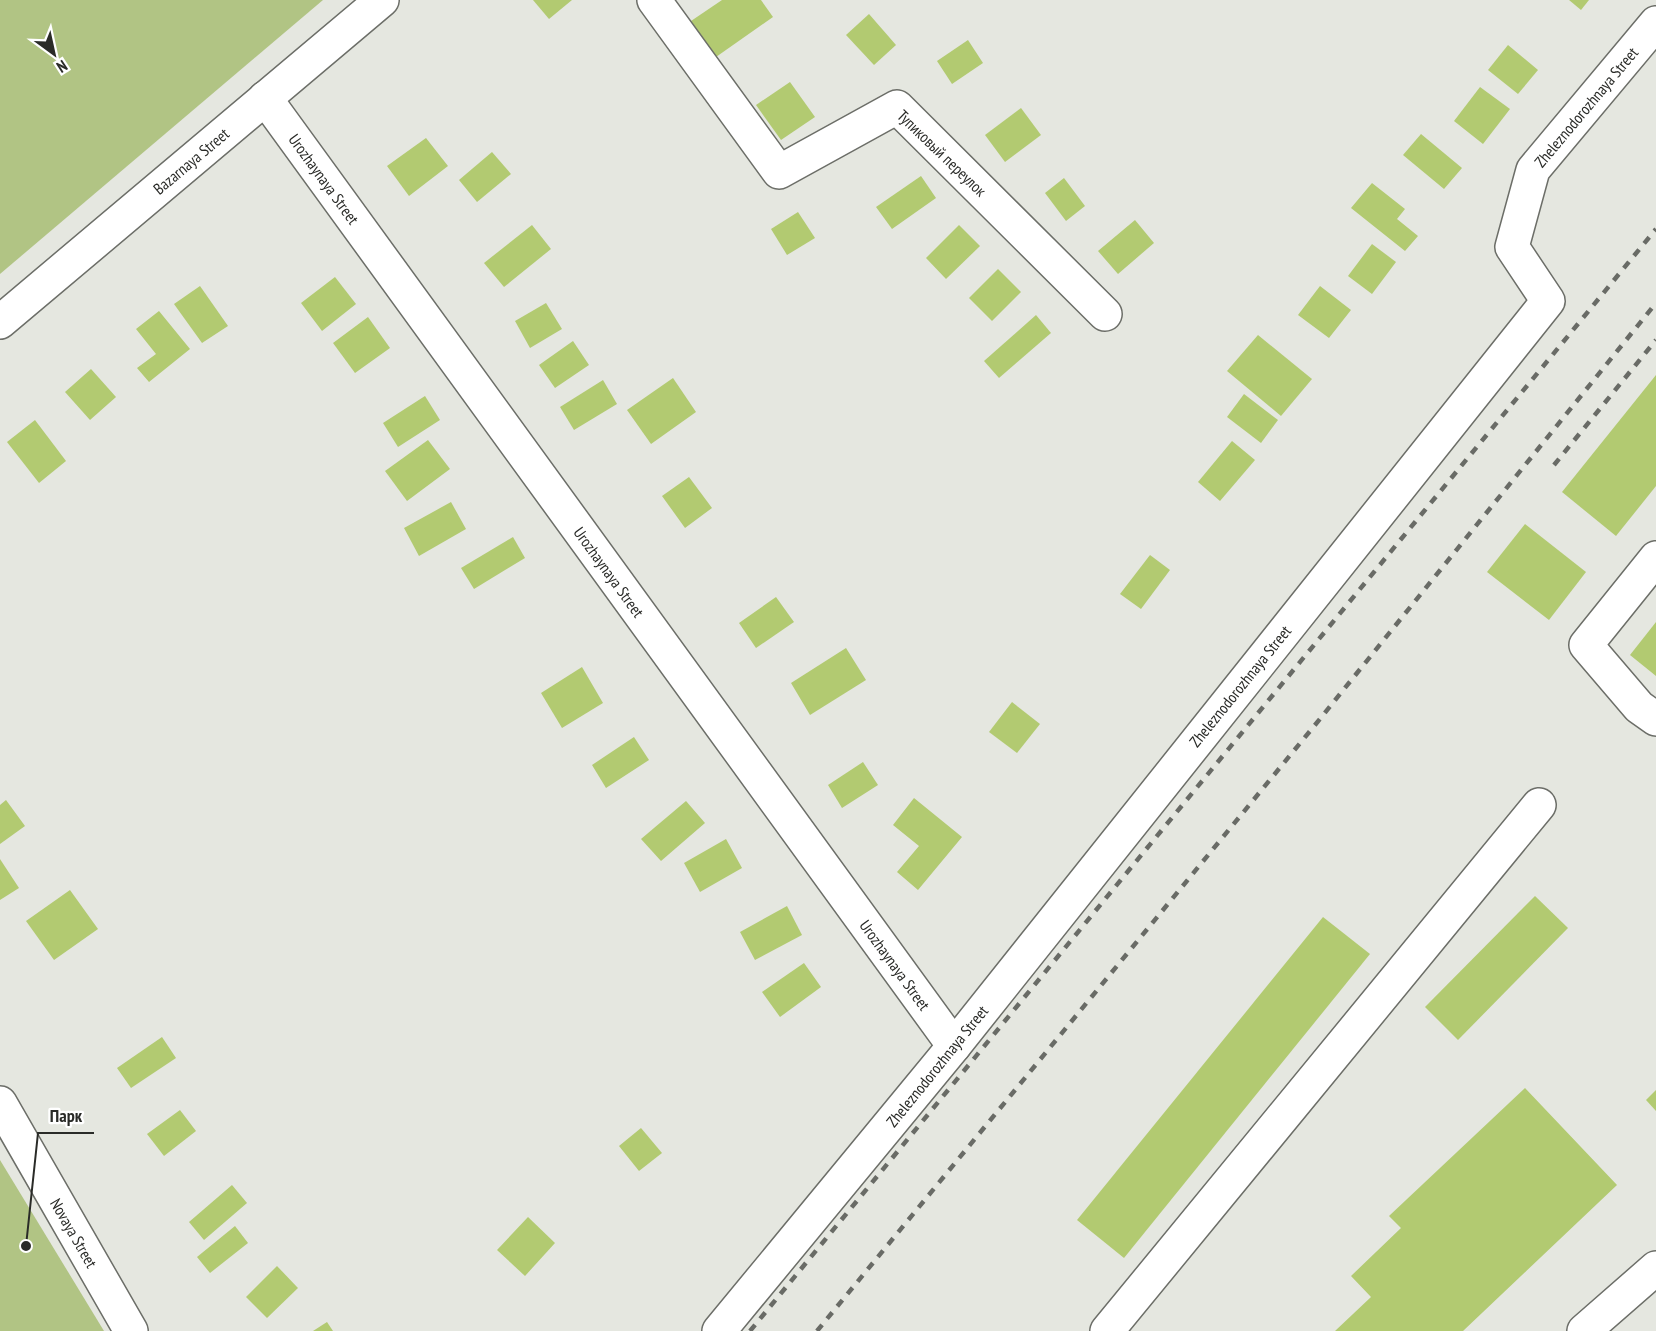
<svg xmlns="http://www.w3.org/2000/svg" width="1656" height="1331" viewBox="0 0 1656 1331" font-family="'PT Sans Narrow',sans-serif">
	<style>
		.green { fill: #b1c484 }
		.building { fill: #b2ca71 }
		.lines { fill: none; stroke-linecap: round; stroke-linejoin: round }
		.minor-casing { stroke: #6c6e68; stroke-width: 36 }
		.minor { stroke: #fff; stroke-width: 33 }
		.rail { stroke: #696b66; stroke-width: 4.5; stroke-dasharray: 8 8; stroke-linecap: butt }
		.labels { text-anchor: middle; stroke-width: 4.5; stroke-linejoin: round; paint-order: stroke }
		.street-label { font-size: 16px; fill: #2a2b28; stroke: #fff }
		.leader { fill: none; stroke: #2a2b28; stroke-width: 2 }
		.callout-dot { fill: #2a2b28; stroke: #fff; stroke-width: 2 }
		.callout-label { font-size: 18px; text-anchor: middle; font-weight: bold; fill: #2a2b28; stroke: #fff; stroke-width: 4.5; stroke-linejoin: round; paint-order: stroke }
	</style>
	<rect width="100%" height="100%" fill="#e5e7e0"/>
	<!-- green -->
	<g class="green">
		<polygon points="0,0 323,0 0,274"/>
		<polygon points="0,1160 104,1331 0,1331"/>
	</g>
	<!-- building -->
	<g class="building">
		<polygon points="533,0 572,0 549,19"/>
		<polygon points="722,0 761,0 773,17 716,57 691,21"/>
		<polygon points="1569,0 1589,0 1581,10"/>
		<polygon points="869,14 896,45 874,65 846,35"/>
		<polygon points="968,40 983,63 952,84 937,61"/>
		<polygon points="1508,45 1538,70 1518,94 1488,70"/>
		<polygon points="790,82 815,117 781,140 756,105"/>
		<polygon points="1480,87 1510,109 1483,144 1454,121"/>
		<polygon points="1021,108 1041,135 1005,162 985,135"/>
		<polygon points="1421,134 1462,168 1444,189 1403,155"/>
		<polygon points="426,138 448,166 409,196 387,166"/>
		<polygon points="492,152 511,174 477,202 459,180"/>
		<polygon points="921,176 936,198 892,229 876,207"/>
		<polygon points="1064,178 1085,206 1066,221 1045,193"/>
		<polygon points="1372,183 1405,209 1397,219 1418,236 1405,251 1351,208"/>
		<polygon points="798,212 815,238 787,255 771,229"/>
		<polygon points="1135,220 1154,243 1118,274 1098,251"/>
		<polygon points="532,225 551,249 504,287 484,263"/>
		<polygon points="959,225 980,246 946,279 926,258"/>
		<polygon points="1372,244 1396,262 1372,294 1348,276"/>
		<polygon points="998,269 1021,292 992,321 969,298"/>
		<polygon points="335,277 356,304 322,331 301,303"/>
		<polygon points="200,286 228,326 202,343 174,304"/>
		<polygon points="1320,286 1351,310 1329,338 1298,315"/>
		<polygon points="546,303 562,329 530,348 515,321"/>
		<polygon points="159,311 190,349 149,382 137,368 156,354 136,329"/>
		<polygon points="1036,315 1051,333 999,378 984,361"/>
		<polygon points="368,317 390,348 355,373 333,343"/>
		<polygon points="1258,335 1312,379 1281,416 1227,371"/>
		<polygon points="573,341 589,365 555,388 539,365"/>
		<polygon points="91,369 116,397 90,420 65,392"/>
		<polygon points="1656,375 1656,486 1616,536 1562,492"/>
		<polygon points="673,378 696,412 651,444 627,410"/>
		<polygon points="603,380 617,404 574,430 560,407"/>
		<polygon points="1244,394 1278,420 1261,443 1227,417"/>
		<polygon points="425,396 440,420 398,447 383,423"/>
		<polygon points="35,420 66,461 39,483 7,442"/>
		<polygon points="428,440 450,469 407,501 385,471"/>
		<polygon points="1232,441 1255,460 1220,501 1198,482"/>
		<polygon points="689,477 712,508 685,528 662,496"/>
		<polygon points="451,502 466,529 419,556 404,528"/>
		<polygon points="1525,524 1586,572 1549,620 1487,572"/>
		<polygon points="513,537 525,558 474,589 461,568"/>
		<polygon points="1150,555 1170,570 1141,609 1120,594"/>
		<polygon points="776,597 794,622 756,648 739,623"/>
		<polygon points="1656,622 1656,676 1630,655"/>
		<polygon points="846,648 866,680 810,715 791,683"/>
		<polygon points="582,667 603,703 562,728 541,693"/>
		<polygon points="1012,702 1040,724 1017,753 989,732"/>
		<polygon points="634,737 649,760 606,788 592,765"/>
		<polygon points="863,762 878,785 842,808 828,785"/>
		<polygon points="914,798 962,837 918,890 897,872 919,846 893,825"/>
		<polygon points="6,800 25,826 0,844 0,805"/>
		<polygon points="686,801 705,823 661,861 641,839"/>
		<polygon points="726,839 742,868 700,892 684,863"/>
		<polygon points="0,859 19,888 0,900"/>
		<polygon points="70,890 98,929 54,960 26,921"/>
		<polygon points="1535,896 1568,928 1458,1040 1425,1007"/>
		<polygon points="787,906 802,935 755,960 740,932"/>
		<polygon points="1323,917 1370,954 1124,1258 1077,1220"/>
		<polygon points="804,963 821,987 780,1017 762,992"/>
		<polygon points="162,1037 176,1058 131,1088 117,1068"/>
		<polygon points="1525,1088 1617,1185 1463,1331 1335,1331 1371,1297 1351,1276 1401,1228 1389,1216"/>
		<polygon points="1656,1090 1656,1111 1646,1100"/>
		<polygon points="180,1110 196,1131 164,1156 147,1134"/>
		<polygon points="641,1128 662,1153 639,1171 619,1146"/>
		<polygon points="232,1185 247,1203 204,1240 189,1222"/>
		<polygon points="528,1217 555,1243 525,1276 497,1250"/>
		<polygon points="235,1226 248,1243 210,1273 197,1257"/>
		<polygon points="277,1266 298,1288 267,1318 246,1297"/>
		<polygon points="327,1322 333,1331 313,1331"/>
	</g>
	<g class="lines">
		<defs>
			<g id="minor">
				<polyline points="654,0 779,172 897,107 1105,314"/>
				<polyline points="265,98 954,1046"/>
				<polyline points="0,322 382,0"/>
				<polyline points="1656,558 1586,645 1639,707 1656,719"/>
				<polyline points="0,1103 131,1331"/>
				<polyline points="719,1331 954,1046 1548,301 1512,247 1533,170 1656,23"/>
				<polyline points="1107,1331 1539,805"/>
				<polyline points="1584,1331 1656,1268"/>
			</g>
		</defs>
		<!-- minor casing -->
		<use href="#minor" class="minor-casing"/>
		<!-- minor -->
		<use href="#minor" class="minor"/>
		<!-- rail -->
		<g class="rail">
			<polyline points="1554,465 1656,340"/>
			<polyline points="750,1331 1656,229"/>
			<polyline points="817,1331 1315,725 1656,303"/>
		</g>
	</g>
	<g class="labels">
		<!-- street labels -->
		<g class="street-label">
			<text transform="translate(1586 107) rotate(-50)" y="6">Zheleznodorozhnaya Street</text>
			<text transform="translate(942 153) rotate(44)" y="6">Тупиковый переулок</text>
			<text transform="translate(191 161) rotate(-40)" y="6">Bazarnaya Street</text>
			<text transform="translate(324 179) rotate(54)" y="6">Urozhaynaya Street</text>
			<text transform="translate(609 572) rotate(54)" y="6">Urozhaynaya Street</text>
			<text transform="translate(1240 686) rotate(-51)" y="6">Zheleznodorozhnaya Street</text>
			<text transform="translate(895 965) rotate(54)" y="6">Urozhaynaya Street</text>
			<text transform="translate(937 1066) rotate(-51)" y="6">Zheleznodorozhnaya Street</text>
			<text transform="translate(74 1233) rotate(60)" y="6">Novaya Street</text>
		</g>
	</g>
	<!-- callouts -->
	<path class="leader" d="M26 1246L38 1133H94"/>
	<circle class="callout-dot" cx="26" cy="1246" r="6"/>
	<g class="callout-label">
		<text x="66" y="1122">Парк</text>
	</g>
	<!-- north arrow -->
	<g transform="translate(54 54) rotate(147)" stroke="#ffffff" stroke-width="4.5" paint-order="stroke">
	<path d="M0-4.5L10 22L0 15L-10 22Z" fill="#2a2b28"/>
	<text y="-9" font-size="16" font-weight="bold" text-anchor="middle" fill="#2a2b28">N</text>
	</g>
</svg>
